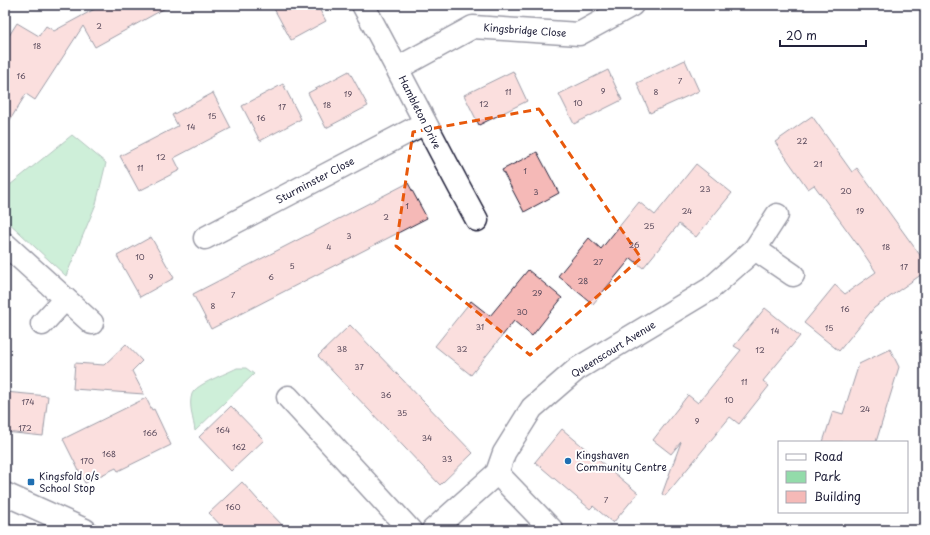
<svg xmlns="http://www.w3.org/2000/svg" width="930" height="535" viewBox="0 0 930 535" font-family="'Playpen Sans',sans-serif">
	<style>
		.green { fill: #93dbaa; stroke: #5a7e72 }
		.building { fill: #f5b9b7; stroke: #22223b }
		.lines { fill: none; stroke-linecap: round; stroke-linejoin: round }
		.minor-casing { stroke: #22223b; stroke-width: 25 }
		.minor { stroke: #fff; stroke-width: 22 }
		.marked { fill: none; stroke: #e8590c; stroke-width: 3; stroke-dasharray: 8 5; stroke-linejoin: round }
		.poi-dot { fill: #1f6fb2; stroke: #fff; stroke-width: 1.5 }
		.labels { text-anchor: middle; stroke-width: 4; stroke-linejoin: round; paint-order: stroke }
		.number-label { font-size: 8px; fill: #57485a }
		.street-label { font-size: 10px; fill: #22223b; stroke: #fff }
		.poi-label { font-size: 10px; fill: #22223b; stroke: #fff; text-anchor: start }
	</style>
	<rect width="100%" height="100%" fill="#fff"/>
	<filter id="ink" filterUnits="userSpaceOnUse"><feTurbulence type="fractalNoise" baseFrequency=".025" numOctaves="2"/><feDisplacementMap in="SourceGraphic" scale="8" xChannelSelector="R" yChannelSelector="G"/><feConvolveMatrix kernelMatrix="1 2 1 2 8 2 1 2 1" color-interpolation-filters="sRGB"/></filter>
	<g filter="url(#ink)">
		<!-- green -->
		<g class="green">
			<polygon points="72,135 106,163 96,204 66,276 5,219 5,189"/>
			<path d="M237,368H246L254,374L195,431C194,421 188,405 192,394C196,384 226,374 237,368Z"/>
		</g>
		<!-- building -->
		<g class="building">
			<polygon points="102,5 171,5 95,47 83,26 35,100 26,94 5,128 5,42 17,23 39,36 46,26 54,31"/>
			<polygon points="272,5 317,5 326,21 291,40"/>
			<polygon points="685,60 699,91 650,113 637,83"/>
			<polygon points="608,70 622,100 574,124 559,94"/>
			<polygon points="349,71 368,106 326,128 308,93"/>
			<polygon points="513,71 527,101 479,125 464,95"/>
			<polygon points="283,84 301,119 260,141 242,106"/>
			<polygon points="213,93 231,128 174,158 180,170 139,191 120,156 178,126 172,115"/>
			<polygon points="812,116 852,172 857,168 925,262 925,272 874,308 839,351 804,323 835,285 845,294 876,272 860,248 814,185 808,189 775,142"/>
			<polygon points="537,152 559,193 524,212 502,170"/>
			<polygon points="696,164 732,193 696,237 679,224 643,268 631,258 593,304 558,276 589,238 601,249 639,202 655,215"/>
			<polygon points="408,183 427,218 211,329 193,294"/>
			<polygon points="151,237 174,278 140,297 117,256"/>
			<polygon points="528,270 562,298 532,336 514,321 471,375 435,346 471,301 490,316"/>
			<polygon points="765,308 800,336 763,381 769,386 739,424 730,417 665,496 662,494 681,442 671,454 653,440 688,395 698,403 741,350 734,346"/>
			<polygon points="350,325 473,453 440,485 318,356"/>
			<polygon points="126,344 142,361 132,371 144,394 73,389 75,363 104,365"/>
			<polygon points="890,349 899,367 876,442 823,442 833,411 843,414 859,364"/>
			<polygon points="5,392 48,396 43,436 5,432"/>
			<polygon points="146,398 152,410 154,409 171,445 118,471 116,468 85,483 63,439"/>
			<polygon points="231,406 264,440 231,471 199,437"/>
			<polygon points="562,429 638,493 613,523 593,506 590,509 535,462"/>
			<polygon points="242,482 258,500 287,530 225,530 209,513"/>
		</g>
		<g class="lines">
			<defs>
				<g id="minor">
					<path d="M363,5C402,76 438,149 477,220"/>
					<polyline points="398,68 473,27 579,34 632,5"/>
					<polyline points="205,238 425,123"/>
					<polyline points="5,244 92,323"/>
					<polyline points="755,249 777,215"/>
					<polyline points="42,324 65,299"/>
					<polyline points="288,397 410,530"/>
					<polyline points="497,473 552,530"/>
					<polyline points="5,494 85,530"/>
					<polyline points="433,530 497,473 504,453 532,408 577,369 710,289 755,249 793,275"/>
				</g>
			</defs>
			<!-- minor casing -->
			<use href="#minor" class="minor-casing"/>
			<!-- minor -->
			<use href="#minor" class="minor"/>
		</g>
	</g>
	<!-- marked area -->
	<path d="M0 0H930V535H0ZM539,109L641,258L530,355L396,246L413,132Z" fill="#fff" fill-opacity=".55" fill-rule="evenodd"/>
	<path class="marked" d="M539,109L641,258L530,355L396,246L413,132Z"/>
	<!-- markers -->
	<g class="poi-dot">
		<circle cx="568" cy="461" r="4"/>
		<rect x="27" y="478" width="8" height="8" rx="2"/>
	</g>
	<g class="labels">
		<!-- number labels -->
		<g class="number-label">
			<text x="99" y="29">2</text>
			<text x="37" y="49">18</text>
			<text x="21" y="79">16</text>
			<text x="680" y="84">7</text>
			<text x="603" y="94">9</text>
			<text x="508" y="95">11</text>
			<text x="656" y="95">8</text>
			<text x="348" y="97">19</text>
			<text x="578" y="106">10</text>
			<text x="484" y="107">12</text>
			<text x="327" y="108">18</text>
			<text x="282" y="110">17</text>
			<text x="212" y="119">15</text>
			<text x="261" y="121">16</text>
			<text x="191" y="130">14</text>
			<text x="802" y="144">22</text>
			<text x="161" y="160">12</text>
			<text x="818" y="167">21</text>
			<text x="140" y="171">11</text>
			<text x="525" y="174">1</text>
			<text x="705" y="192">23</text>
			<text x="846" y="194">20</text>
			<text x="536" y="195">3</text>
			<text x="407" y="209">1</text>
			<text x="687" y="214">24</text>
			<text x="860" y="214">19</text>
			<text x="386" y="220">2</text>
			<text x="649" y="229">25</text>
			<text x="349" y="239">3</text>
			<text x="634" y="248">26</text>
			<text x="329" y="250">4</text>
			<text x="886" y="250">18</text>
			<text x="140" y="260">10</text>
			<text x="598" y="265">27</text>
			<text x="292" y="269">5</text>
			<text x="904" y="270">17</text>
			<text x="151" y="280">9</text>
			<text x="271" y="280">6</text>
			<text x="583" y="284">28</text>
			<text x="537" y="296">29</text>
			<text x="233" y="298">7</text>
			<text x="213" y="309">8</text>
			<text x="845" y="312">16</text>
			<text x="522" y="315">30</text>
			<text x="480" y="330">31</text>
			<text x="829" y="331">15</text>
			<text x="775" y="334">14</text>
			<text x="342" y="352">38</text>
			<text x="462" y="352">32</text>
			<text x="760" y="353">12</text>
			<text x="359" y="370">37</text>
			<text x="744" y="385">11</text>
			<text x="386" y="398">36</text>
			<text x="729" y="403">10</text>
			<text x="28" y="405">174</text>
			<text x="865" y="412">24</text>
			<text x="402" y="416">35</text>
			<text x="697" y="424">9</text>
			<text x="25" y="431">172</text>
			<text x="223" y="433">164</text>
			<text x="150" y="436">166</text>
			<text x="427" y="441">34</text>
			<text x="239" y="450">162</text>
			<text x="109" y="457">168</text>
			<text x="447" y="462">33</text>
			<text x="87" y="464">170</text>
			<text x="606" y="503">7</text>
			<text x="233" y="510">160</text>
		</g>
		<!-- street labels -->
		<g class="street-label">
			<text transform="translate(525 30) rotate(4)" y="4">Kingsbridge Close</text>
			<text transform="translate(420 112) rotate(63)" y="4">Hambleton Drive</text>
			<text transform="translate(315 180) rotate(-28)" y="4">Sturminster Close</text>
			<text transform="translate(613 349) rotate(-32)" y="4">Queenscourt Avenue</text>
		</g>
		<!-- poi labels -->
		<g class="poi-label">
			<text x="576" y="459">Kingshaven<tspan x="576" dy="12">Community Centre</tspan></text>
			<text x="39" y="480">Kingsfold o/s<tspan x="39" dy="12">School Stop</tspan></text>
		</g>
	</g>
	<!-- margin -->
	<rect width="930" height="535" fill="none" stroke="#fff" stroke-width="20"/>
	<rect x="10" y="10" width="910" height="515" fill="none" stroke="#22223b" stroke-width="1.5" filter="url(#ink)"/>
	<!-- legend -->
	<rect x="778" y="441" width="130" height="72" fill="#ffffff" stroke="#a7a7b1"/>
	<rect x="786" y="454" width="20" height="6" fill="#ffffff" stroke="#a7a7b1"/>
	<text x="814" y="461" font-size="12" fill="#22223b">Road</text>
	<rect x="786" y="471" width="20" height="12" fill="#93dbaa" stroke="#a7a7b1"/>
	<text x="814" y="481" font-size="12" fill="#22223b">Park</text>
	<rect x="786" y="491" width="20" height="12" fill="#f5b9b7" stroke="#a7a7b1"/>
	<text x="814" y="501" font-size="12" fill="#22223b">Building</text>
	<!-- scale -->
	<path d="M780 40v6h86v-6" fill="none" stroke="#22223b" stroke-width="2"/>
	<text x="786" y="40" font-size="12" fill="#22223b" stroke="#ffffff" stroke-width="3" paint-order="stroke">20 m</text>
</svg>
